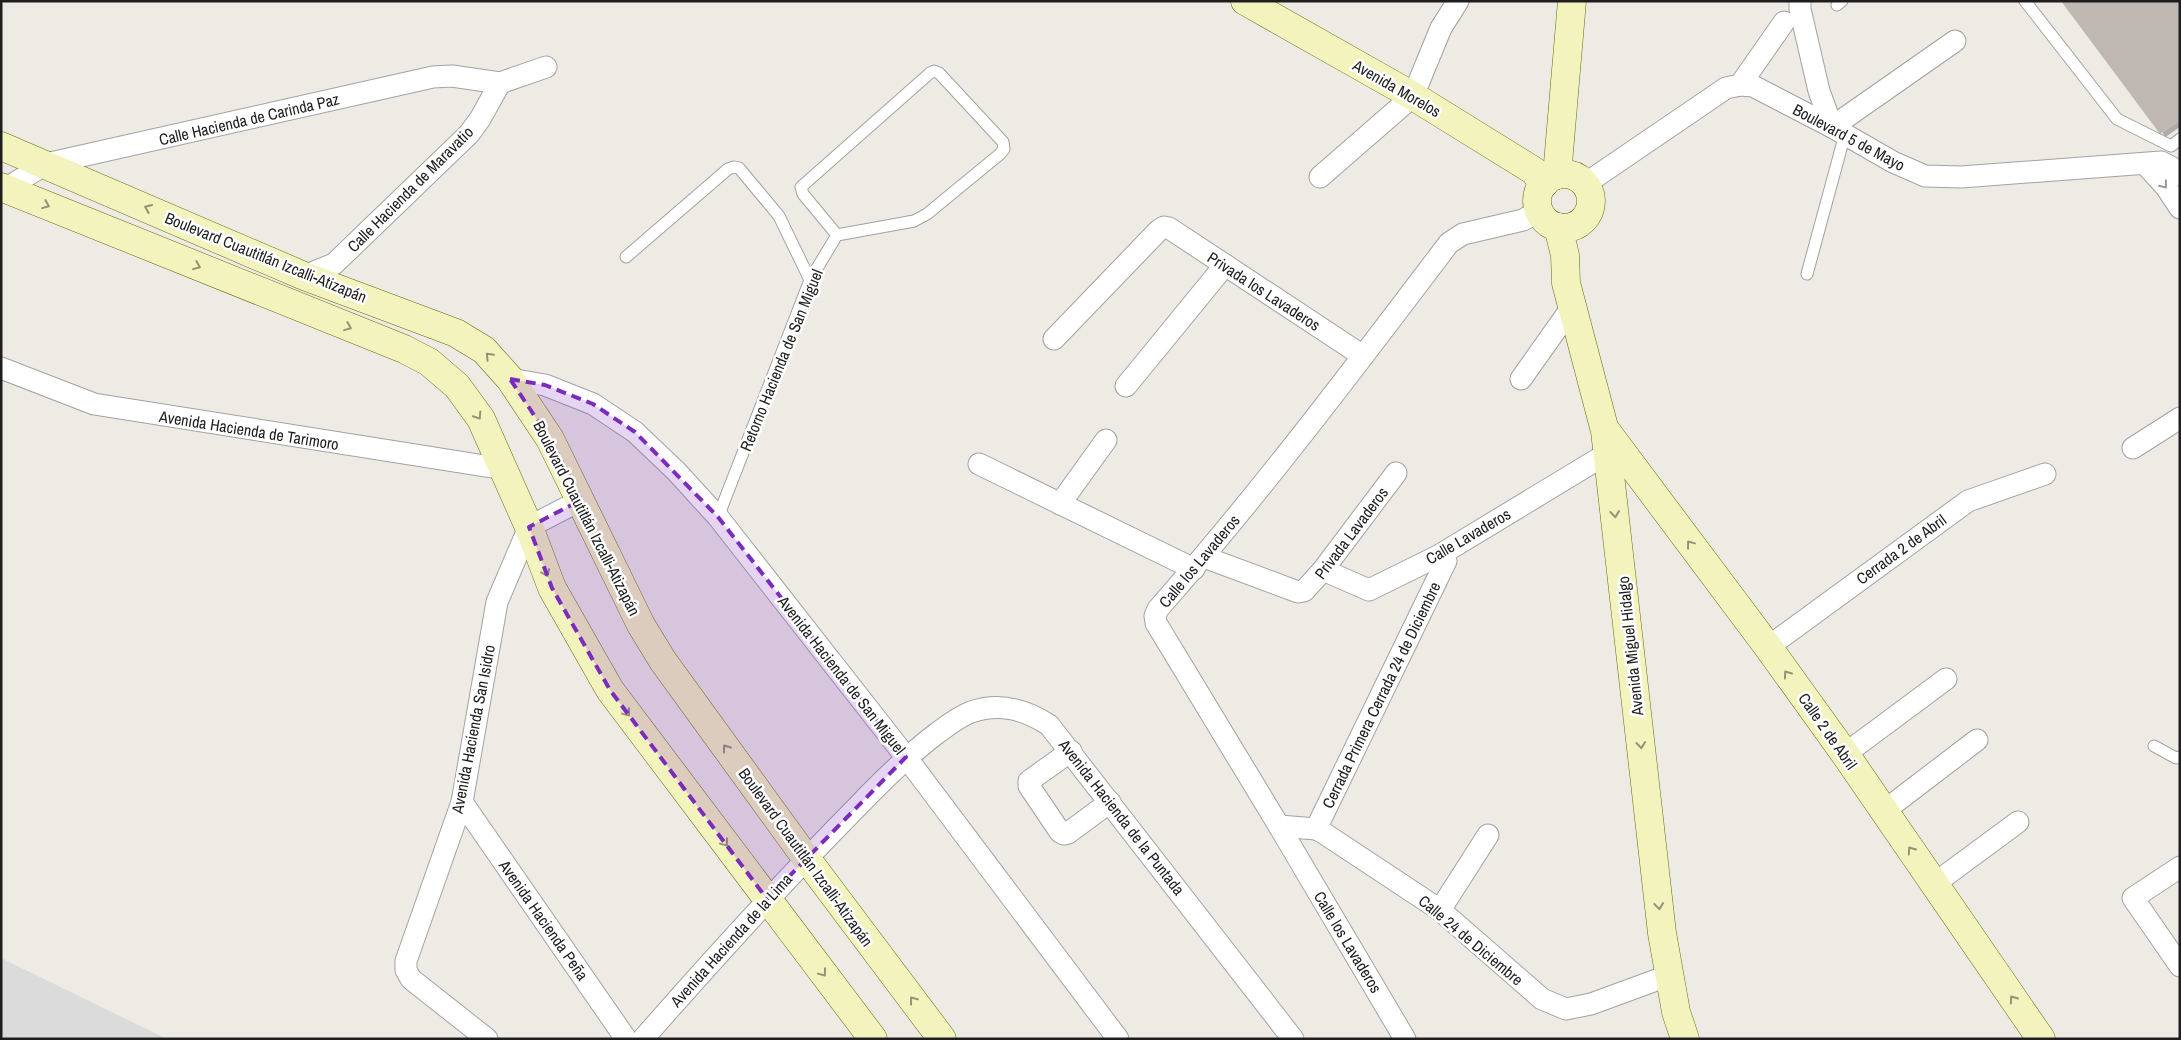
<svg xmlns="http://www.w3.org/2000/svg" width="2181" height="1040" viewBox="0 0 2181 1040" font-family="'Archivo Narrow',sans-serif">
	<style>
		.residential { fill: #dcdbdb }
		.building { fill: #bfb7b2; filter: url(#shadow) }
		.lines { fill: none; stroke-linecap: round; stroke-linejoin: round }
		.lane-casing { stroke: #a2a2a2; stroke-width: 13 }
		.street-casing { stroke: #a2a2a2; stroke-width: 23 }
		.secondary-casing { stroke: #646d0e; stroke-width: 29 }
		.lane { stroke: #fff; stroke-width: 11 }
		.street { stroke: #fff; stroke-width: 21 }
		.secondary { stroke: #f3f4bd; stroke-width: 28 }
		.oneway { stroke: #9a9a9a }
		.oneway2 { stroke: #939475 }
		.marked { fill: #7b2cbf; fill-opacity: 0.2; stroke: #7b2cbf; stroke-width: 4; stroke-dasharray: 10 6; stroke-linejoin: round }
		.labels { text-anchor: middle; stroke-width: 5; stroke-linejoin: round; paint-order: stroke }
		.street-label { font-size: 16px; fill: #1e1e1e; stroke: #fff }
	</style>
	<defs>
		<filter id="shadow"><feDropShadow dx="5.5" dy="3" stdDeviation="0" flood-color="#0004"/></filter>
	</defs>
	<rect width="100%" height="100%" fill="#eeebe5"/>
	<!-- residential -->
	<polygon class="residential" points="1,958 167,1039 1,1039"/>
	<!-- building -->
	<polygon class="building" points="2061,1 2180,1 2180,120 2160,134"/>
	<g class="lines">
		<defs>
			<g id="lane">
				<polyline points="2025,1 2117,119 2171,146 2180,139"/>
				<polyline points="1837,5 1842,1"/>
				<polyline points="626,257 728,169 734,167 739,168 779,216 810,280"/>
				<polyline points="1807,274 1845,134"/>
				<polyline points="718,517 810,280 837,235 914,221 927,214 1000,154 1004,149 1003,142 939,73 934,71 930,73 801,187 803,194 837,235"/>
				<polyline points="2154,746 2176,758 2180,757"/>
			</g>
			<g id="street">
				<polyline points="1800,1 1800,9 1819,91 1832,127 1955,41"/>
				<polyline points="1740,85 1784,22"/>
				<polyline points="2145,164 2166,187 2180,208"/>
				<polyline points="1320,177 1413,96 1441,28 1458,1"/>
				<polyline points="1585,184 1726,88 1740,85 1753,86 1832,127 1893,162 1925,176 1961,177 2161,162 2171,167 2180,175"/>
				<polyline points="5,189 46,164 433,77 452,76 500,83 546,67"/>
				<polyline points="304,276 334,264 469,134 480,119 500,83"/>
				<polyline points="1054,339 1159,230 1164,227 1169,228 1363,356"/>
				<polyline points="1,368 94,404 504,469"/>
				<polyline points="510,379 545,385 593,404 635,432 676,471 718,517 906,757 1118,1039"/>
				<polyline points="1521,379 1572,307"/>
				<polyline points="1126,386 1225,265"/>
				<polyline points="2133,448 2180,418"/>
				<polyline points="979,464 1194,569"/>
				<polyline points="1060,504 1106,440"/>
				<polyline points="1204,557 1298,592 1304,591 1323,570 1396,473"/>
				<polyline points="1323,570 1369,590 1438,556 1608,453"/>
				<polyline points="1768,647 1968,501 2045,474"/>
				<polyline points="1071,751 1029,781 1029,786 1060,832 1064,834 1068,833 1110,802"/>
				<polyline points="1845,754 1946,679"/>
				<polyline points="462,802 626,1039"/>
				<polyline points="1884,811 1977,740"/>
				<polyline points="1279,826 1316,829 1322,832 1440,910 1542,999 1566,1009 1591,1004 1670,975"/>
				<polyline points="1316,829 1446,561"/>
				<polyline points="2180,867 2133,898 2180,966"/>
				<polyline points="1934,884 2018,822"/>
				<polyline points="1440,910 1488,835"/>
				<polyline points="487,1039 411,979 406,970 406,961 462,802 497,602 529,527 581,500"/>
				<path d="M643,1039C713,959 784,881 858,806C883,780 907,756 936,734C947,726 958,717 971,712C999,702 1024,709 1049,725L1293,1039"/>
				<path d="M1405,1039L1279,826L1156,623L1155,616L1158,609C1261,492 1355,367 1449,243L1463,234L1523,220L1539,211"/>
			</g>
			<g id="secondary">
				<polyline points="1245,1 1413,96 1534,171 1544,184"/>
				<polyline points="1,146 304,276 456,333 484,350 510,379 550,439 641,625 663,661 806,858 942,1039"/>
				<circle cx="1564" cy="201" r="27"/>
				<polyline points="1557,175 1572,1"/>
				<polyline points="1,187 404,349 429,362 457,386 481,419 529,527 552,588 610,690 873,1039"/>
				<polyline points="1558,227 1565,255 1566,283 1605,431 1662,933 1676,1012 1685,1039"/>
				<polyline points="1607,432 1768,647 1845,754 2041,1039"/>
			</g>
		</defs>
		<!-- lane casing -->
		<use href="#lane" class="lane-casing"/>
		<!-- street casing -->
		<use href="#street" class="street-casing"/>
		<!-- secondary casing -->
		<use href="#secondary" class="secondary-casing"/>
		<!-- lane -->
		<use href="#lane" class="lane"/>
		<!-- street -->
		<use href="#street" class="street"/>
		<!-- secondary -->
		<use href="#secondary" class="secondary"/>
	</g>
	<!-- one-way arrows -->
	<defs><path id="oneway-chevron" d="M-2-3.5L2.5 0L-2 3.5" fill="none" stroke-width="1.6" stroke-linecap="round" stroke-linejoin="round" transform="scale(1.25)"/></defs>
	<use class="oneway" href="#oneway-chevron" transform="translate(2164 185) rotate(51)"/>
	<g class="oneway2">
		<use href="#oneway-chevron" transform="translate(46 205) rotate(22)"/>
		<use href="#oneway-chevron" transform="translate(148 208) rotate(-157)"/>
		<use href="#oneway-chevron" transform="translate(197 266) rotate(22)"/>
		<use href="#oneway-chevron" transform="translate(348 327) rotate(22)"/>
		<use href="#oneway-chevron" transform="translate(489 356) rotate(-134)"/>
		<use href="#oneway-chevron" transform="translate(478 416) rotate(57)"/>
		<use href="#oneway-chevron" transform="translate(1615 514) rotate(84)"/>
		<use href="#oneway-chevron" transform="translate(1690 544) rotate(-127)"/>
		<use href="#oneway-chevron" transform="translate(546 573) rotate(69)"/>
		<use href="#oneway-chevron" transform="translate(1787 674) rotate(-126)"/>
		<use href="#oneway-chevron" transform="translate(627 713) rotate(53)"/>
		<use href="#oneway-chevron" transform="translate(1641 745) rotate(84)"/>
		<use href="#oneway-chevron" transform="translate(726 748) rotate(-126)"/>
		<use href="#oneway-chevron" transform="translate(725 843) rotate(53)"/>
		<use href="#oneway-chevron" transform="translate(1911 850) rotate(-125)"/>
		<use href="#oneway-chevron" transform="translate(1659 906) rotate(84)"/>
		<use href="#oneway-chevron" transform="translate(823 973) rotate(53)"/>
		<use href="#oneway-chevron" transform="translate(2013 999) rotate(-125)"/>
		<use href="#oneway-chevron" transform="translate(913 1000) rotate(-127)"/>
	</g>
	<!-- marked area -->
	<path class="marked" d="M510,379L545,385L593,404L635,432L718,517L906,757L767,899L610,690L552,588L529,527L581,500L550,439Z"/>
	<g class="labels">
		<!-- street labels -->
		<g class="street-label">
			<text transform="translate(1397 88) rotate(30)" y="6">Avenida Morelos</text>
			<text transform="translate(249 119) rotate(-13)" y="6">Calle Hacienda de Carinda Paz</text>
			<text transform="translate(1849 137) rotate(28)" y="6">Boulevard 5 de Mayo</text>
			<text transform="translate(410 189) rotate(-45)" y="6">Calle Hacienda de Maravatio</text>
			<text transform="translate(266 257) rotate(22)" y="6">Boulevard Cuautitlán Izcalli-Atizapán</text>
			<text transform="translate(1264 291) rotate(33)" y="6">Privada los Lavaderos</text>
			<text transform="translate(781 360) rotate(-68)" y="6">Retorno Hacienda de San Miguel</text>
			<text transform="translate(249 430) rotate(9)" y="6">Avenida Hacienda de Tarimoro</text>
			<text transform="translate(587 518) rotate(63)" y="6">Boulevard Cuautitlán Izcalli-Atizapán</text>
			<text transform="translate(1351 533) rotate(-53)" y="6">Privada Lavaderos</text>
			<text transform="translate(1468 536) rotate(-30)" y="6">Calle Lavaderos</text>
			<text transform="translate(1901 549) rotate(-36)" y="6">Cerrada 2 de Abril</text>
			<text transform="translate(1199 561) rotate(-50)" y="6">Calle los Lavaderos</text>
			<text transform="translate(1630 646) rotate(-96)" y="6">Avenida Miguel Hidalgo</text>
			<text transform="translate(842 675) rotate(52)" y="6">Avenida Hacienda de San Miguel</text>
			<text transform="translate(1381 695) rotate(-64)" y="6">Cerrada Primera Cerrada 24 de Diciembre</text>
			<text transform="translate(473 729) rotate(-79)" y="6">Avenida Hacienda San Isidro</text>
			<text transform="translate(1828 731) rotate(55)" y="6">Calle 2 de Abril</text>
			<text transform="translate(1122 817) rotate(52)" y="6">Avenida Hacienda de la Puntada</text>
			<text transform="translate(806 857) rotate(54)" y="6">Boulevard Cuautitlán Izcalli-Atizapán</text>
			<text transform="translate(544 920) rotate(55)" y="6">Avenida Hacienda Peña</text>
			<text transform="translate(731 940) rotate(-48)" y="6">Avenida Hacienda de la Lima</text>
			<text transform="translate(1471 940) rotate(40)" y="6">Calle 24 de Diciembre</text>
			<text transform="translate(1348 942) rotate(59)" y="6">Calle los Lavaderos</text>
		</g>
	</g>
	<!-- border -->
	<rect width="2181" height="1040" fill="none" stroke="#1e1e1e" stroke-width="5"/>
</svg>
